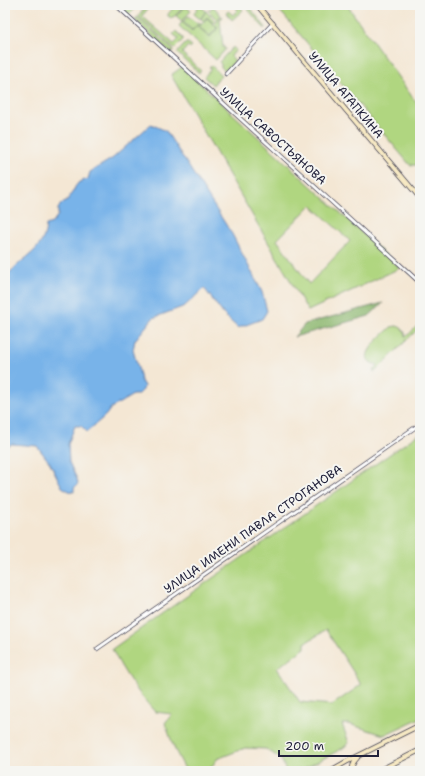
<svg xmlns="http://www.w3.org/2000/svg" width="425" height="776" viewBox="0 0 425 776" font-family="'Shantell Sans',sans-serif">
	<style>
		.green { fill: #b0d680; stroke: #697c5e; fill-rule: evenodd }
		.forest { fill: #8cb76e; stroke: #576c54 }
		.water { fill: #78b3e9; stroke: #4d6a92 }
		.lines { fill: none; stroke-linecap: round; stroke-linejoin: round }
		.minor-casing { stroke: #424052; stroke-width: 4.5 }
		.secondary-casing { stroke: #424052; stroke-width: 5.5 }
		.minor { stroke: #fff; stroke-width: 3 }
		.secondary { stroke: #f7e9c3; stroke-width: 4 }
		.labels { text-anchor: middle; stroke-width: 4; stroke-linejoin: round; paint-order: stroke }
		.street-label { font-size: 12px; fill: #22223b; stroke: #f6f6f2 }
	</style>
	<rect width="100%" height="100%" fill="#f6f6f2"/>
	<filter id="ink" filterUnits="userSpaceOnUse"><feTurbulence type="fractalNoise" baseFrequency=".025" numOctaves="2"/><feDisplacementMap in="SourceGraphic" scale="8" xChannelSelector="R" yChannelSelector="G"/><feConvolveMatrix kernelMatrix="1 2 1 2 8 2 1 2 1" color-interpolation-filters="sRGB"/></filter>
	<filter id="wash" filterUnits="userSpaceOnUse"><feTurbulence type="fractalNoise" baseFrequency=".012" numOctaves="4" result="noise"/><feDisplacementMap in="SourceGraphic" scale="16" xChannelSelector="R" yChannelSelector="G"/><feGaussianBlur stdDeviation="0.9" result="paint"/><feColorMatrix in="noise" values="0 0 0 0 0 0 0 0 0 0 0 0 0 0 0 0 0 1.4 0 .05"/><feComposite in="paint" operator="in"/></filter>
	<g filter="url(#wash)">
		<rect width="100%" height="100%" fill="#f4e7d4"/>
		<!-- green -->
		<g class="green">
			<polygon points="119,5 139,5 129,15"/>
			<polygon points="148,5 151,5 142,16 174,44 179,39 173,34 176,31 183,38 183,40 174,49 138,16"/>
			<polygon points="176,5 182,8 175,16 171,18 168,16 168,14"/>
			<polygon points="199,5 206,11 200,19 194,14"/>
			<polygon points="212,5 221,15 217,20 208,10 209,9 210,10 212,8 211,6"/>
			<polygon points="234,5 239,5 243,10 232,20 226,13 228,11 233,15 238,10"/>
			<polygon points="244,5 248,5 266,28 264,28"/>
			<polygon points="275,5 347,5 420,108 420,165 410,165"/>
			<polygon points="185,6 191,11 182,21 176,16"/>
			<polygon points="206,11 215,21 213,23 207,17 203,21 201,19"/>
			<polygon points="188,16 198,24 192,30 183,22"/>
			<polygon points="222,16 223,17 220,20 223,47 225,48 225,50 216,60 179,26 182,22 192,31 199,24 197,23 198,21 201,24 198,27 210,37 218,28 214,24"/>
			<polygon points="137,17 174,51 173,52 170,52 135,20"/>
			<polygon points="207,18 217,28 210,36 199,27"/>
			<polygon points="186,43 188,43 192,46 190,48 188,46 182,53 201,71 199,73 177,53"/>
			<polygon points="233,47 236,50 231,56 235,61 225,71 221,67 221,64 219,62"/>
			<polygon points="211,65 221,75 213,85 204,77 211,69 209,67"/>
			<path d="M182,67L400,268L308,311L171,75ZM311,205L350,241L309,284L277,240Z"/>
			<path d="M396,326C402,327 405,331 406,337L417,326L419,328L375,372L373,371L378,365C352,360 381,337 389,329L391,327Z"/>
			<path d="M420,433V718L384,735L349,724H342L349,743L343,748L302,770L286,771L281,759L266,749L245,748L217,759L209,771H186L175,750L165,723L172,714L155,712C138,693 123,672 112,649L167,610ZM326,630L354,673L361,685L332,705L300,702L277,668L305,648V643Z"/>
		</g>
		<!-- forest -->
		<polygon class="forest" points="383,303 369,316 294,337 305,324"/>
		<!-- water -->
		<path class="water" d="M151,124L166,131L232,234L262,292L267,311L262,319L238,328L224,315L204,288L185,306L153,318L135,340L133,350L140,375L141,381L144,386L143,390L138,395H133L111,408L106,415L87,432L81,426H75L68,444L69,462L77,479L78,484L74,488V492L69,491L62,487L50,463L37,446L12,444L5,447V276C11,272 16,266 22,261C35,251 45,243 46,225L52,223L58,215V209L61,204L66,202L67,201L69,197L74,190L75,187L79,182L88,179L90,172L113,158Z"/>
	</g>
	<g filter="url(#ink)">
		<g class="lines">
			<defs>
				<g id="minor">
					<polyline points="116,5 418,281"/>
					<polyline points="226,74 273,23"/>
					<polyline points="97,649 420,424"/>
				</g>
				<g id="secondary">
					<polyline points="257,5 420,198"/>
					<polyline points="330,771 346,762 420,725"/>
					<path d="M352,771C351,766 353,762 357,758"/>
					<polyline points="378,771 420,750"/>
				</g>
			</defs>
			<!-- minor casing -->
			<use href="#minor" class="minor-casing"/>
			<!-- secondary casing -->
			<use href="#secondary" class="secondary-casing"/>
			<!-- minor -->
			<use href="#minor" class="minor"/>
			<!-- secondary -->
			<use href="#secondary" class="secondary"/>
		</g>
	</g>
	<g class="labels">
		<!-- street labels -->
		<g class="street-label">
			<text transform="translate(346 95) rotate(50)" y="4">УЛИЦА АГАПКИНА</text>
			<text transform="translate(273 136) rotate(42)" y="4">УЛИЦА САВОСТЬЯНОВА</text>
			<text transform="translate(253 529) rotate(-35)" y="4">УЛИЦА ИМЕНИ ПАВЛА СТРОГАНОВА</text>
		</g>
	</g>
	<!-- margin -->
	<rect width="425" height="776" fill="none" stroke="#f6f6f2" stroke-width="20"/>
	<!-- scale -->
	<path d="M279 750v6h99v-6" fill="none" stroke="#22223b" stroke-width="2"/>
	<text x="285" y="750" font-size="12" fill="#22223b" stroke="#f6f6f2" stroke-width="3" paint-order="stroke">200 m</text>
</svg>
